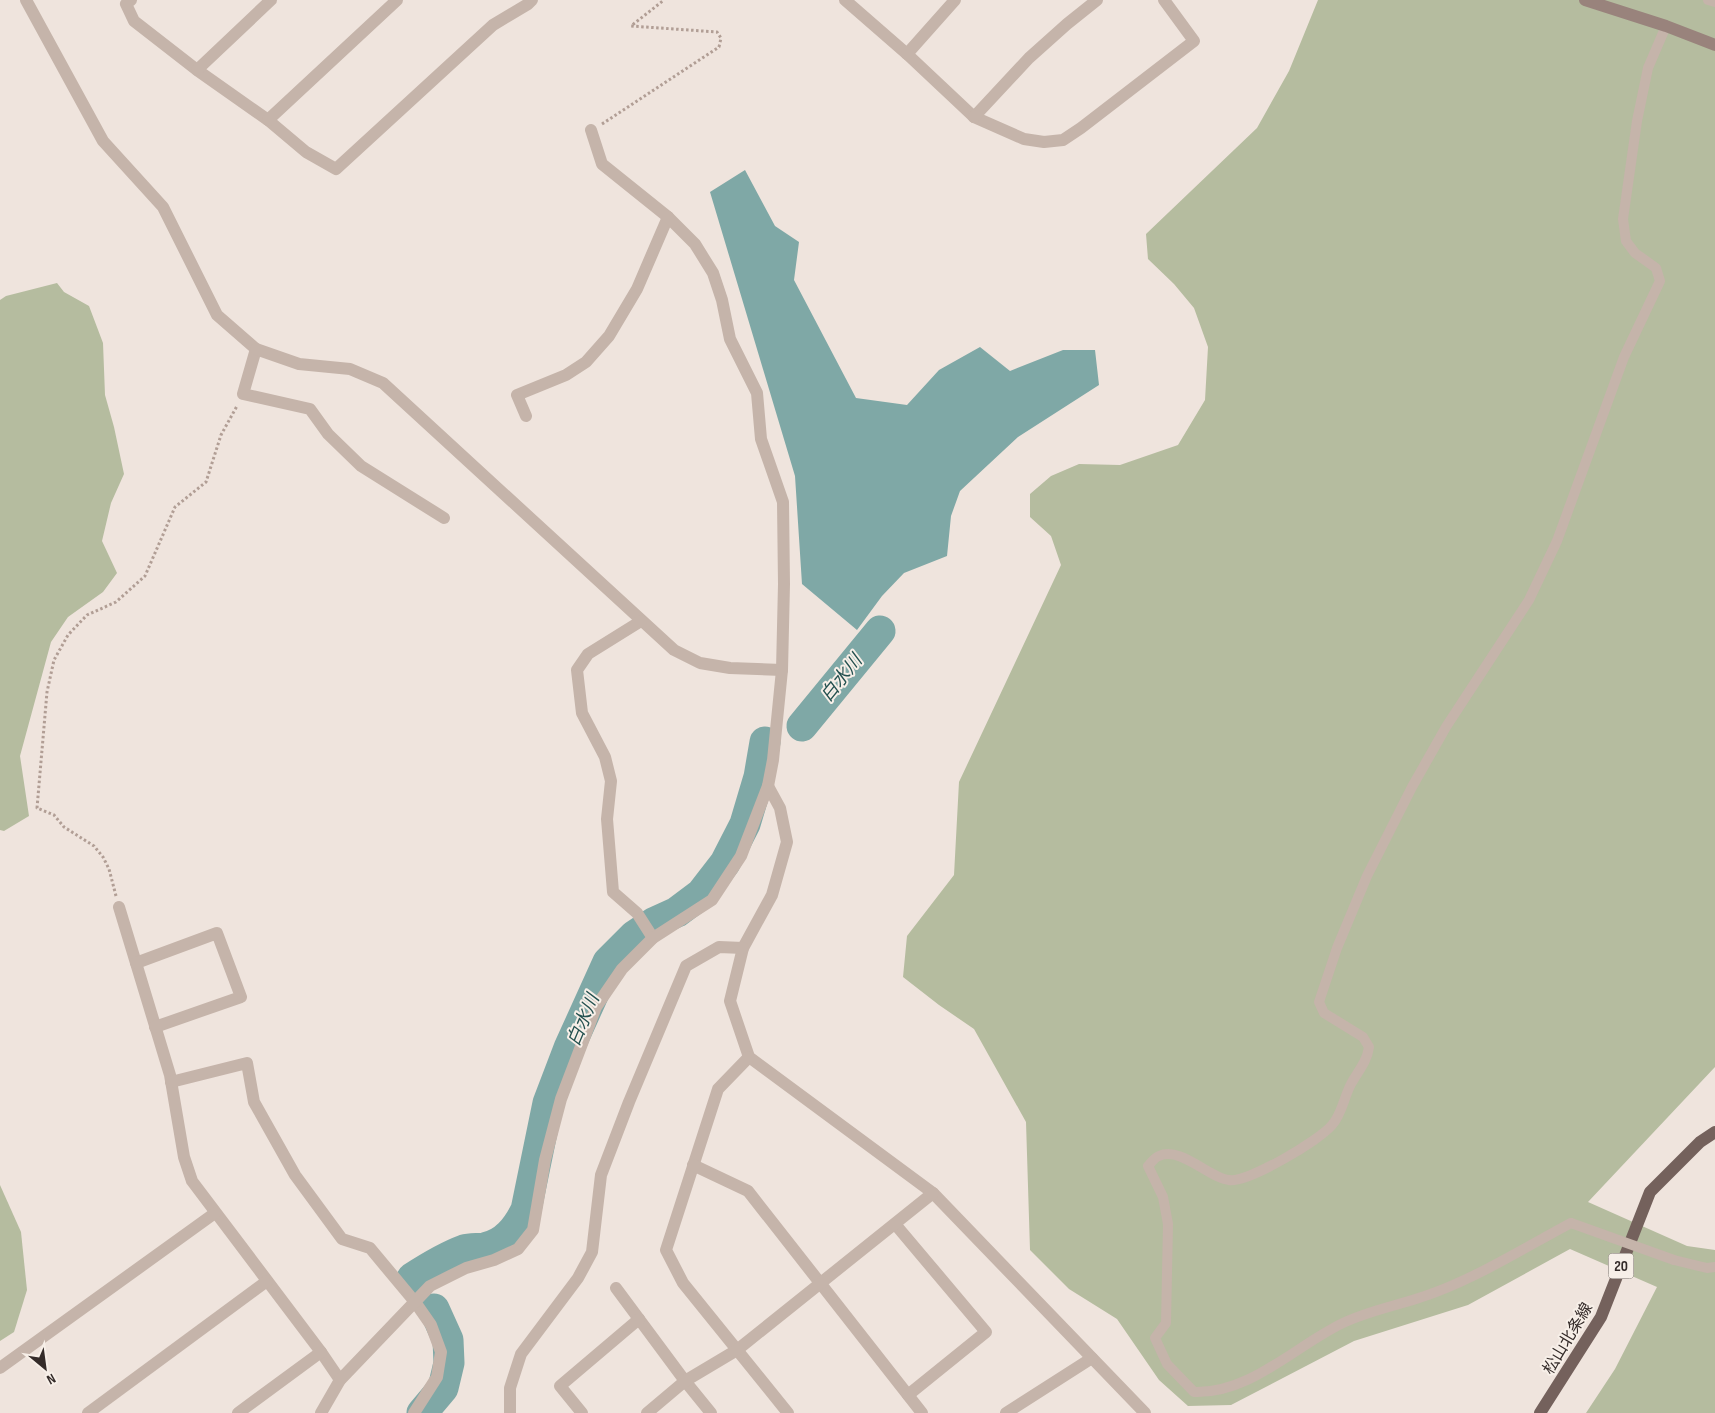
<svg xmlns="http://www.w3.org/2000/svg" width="1715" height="1413" viewBox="0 0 1715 1413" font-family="'Sofia Sans Condensed','Noto Sans JP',sans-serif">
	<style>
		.green { fill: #b5bc9f }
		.water { fill: #7fa8a6 }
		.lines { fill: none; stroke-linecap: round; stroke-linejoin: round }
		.river { stroke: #7fa8a6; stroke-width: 31 }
		.path { stroke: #b19e95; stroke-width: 3; stroke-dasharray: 2.5 2.5; stroke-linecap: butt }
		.lane { stroke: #c5b4aa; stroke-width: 10 }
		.street { stroke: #c5b4aa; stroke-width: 12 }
		.secondary { stroke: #99837c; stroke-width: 12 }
		.primary { stroke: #74615c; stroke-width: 12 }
		.lane-bridge { stroke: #c5b4aa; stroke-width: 10 }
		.labels { text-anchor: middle; stroke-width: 4; stroke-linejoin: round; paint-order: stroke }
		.shield { fill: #f7efe8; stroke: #6e6662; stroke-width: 1 }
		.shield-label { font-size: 15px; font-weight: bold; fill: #342b29 }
		.street-label { font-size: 16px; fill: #342b29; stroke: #f7efe8 }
		.water-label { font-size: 18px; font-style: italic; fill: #23504f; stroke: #f7efe8 }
	</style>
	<rect width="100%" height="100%" fill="#efe4dd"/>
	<!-- green -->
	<g class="green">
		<polygon points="1318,0 1715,0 1715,1067 1588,1202 1687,1246 1715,1250 1715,1413 1586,1413 1615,1369 1657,1287 1570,1249 1468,1305 1354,1341 1231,1405 1188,1406 1159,1380 1117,1319 1069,1289 1030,1250 1026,1122 974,1029 939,1005 903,977 907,936 954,875 959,782 1061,565 1051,536 1030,517 1030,494 1051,476 1079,464 1120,465 1178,445 1205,400 1208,347 1194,308 1174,284 1148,259 1146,234 1257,128 1289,71"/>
		<polygon points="57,283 64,292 89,306 103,343 105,395 114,427 124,474 111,503 102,541 117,573 103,592 68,617 51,642 20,756 29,816 4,831 0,830 0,300 6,296"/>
		<polygon points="0,1185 21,1232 27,1290 14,1332 0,1341"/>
	</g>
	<!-- water -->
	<polygon class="water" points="745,170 775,226 799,242 794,280 856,398 907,405 939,370 980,347 1010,371 1063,350 1095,350 1099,385 1018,437 960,491 951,516 947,556 904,573 882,596 857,630 802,584 795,476 710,192"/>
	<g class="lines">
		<!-- river -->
		<g class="river">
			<polyline points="802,726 880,631"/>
			<path d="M417,1285L412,1278C429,1267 445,1257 464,1250C471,1248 477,1249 484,1248C505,1244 517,1228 526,1210L548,1103L569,1048L608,962L634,936L655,922L677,912L701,894L725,863L745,824L759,777L765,742"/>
			<polyline points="422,1413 443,1388 449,1363 448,1340 434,1309"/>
		</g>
		<!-- path -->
		<g class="path">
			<polyline points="602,124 719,47 721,38 717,32 631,26 664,0"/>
			<polyline points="116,896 109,869 103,857 94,846 64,827 54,815 37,808 47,692 54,660 68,635 87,615 116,602 145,576 175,507 206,482 221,435 237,406"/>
		</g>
		<!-- lane -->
		<g class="lane">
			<polyline points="1708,0 1715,2"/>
			<path d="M1571,1223C1526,1247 1483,1274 1436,1292C1406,1304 1372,1309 1343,1323C1295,1346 1250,1394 1194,1392L1167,1364L1155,1338L1166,1323L1168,1224L1163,1197L1148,1166C1151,1163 1155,1157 1159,1156C1181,1146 1209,1178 1229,1180C1248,1183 1320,1140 1332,1125C1342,1114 1344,1097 1351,1084C1358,1071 1367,1062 1369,1047L1363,1037L1324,1013L1319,1002L1337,948L1367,876L1412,787L1446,727L1529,600L1557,541L1624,357L1660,281L1656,268L1635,253L1626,241L1623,219L1637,121L1648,68L1666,26"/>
			<polyline points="1674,1260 1707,1268 1715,1267"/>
		</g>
		<!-- street -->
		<g class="street">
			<polyline points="26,0 103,141 163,207 217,315 256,349 243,394 310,409 328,434 361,466 444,518"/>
			<polyline points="131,0 126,4 134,21 197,70 268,120 306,152 336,169 493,25 528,4 532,0"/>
			<polyline points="845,0 907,54 974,117 1024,139 1044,142 1063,140 1081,128 1194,41 1164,0"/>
			<polyline points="907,54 955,0"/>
			<polyline points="197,70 271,0"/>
			<polyline points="974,117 1029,58 1067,24 1097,0"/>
			<polyline points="268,120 397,0"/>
			<polyline points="256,349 299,364 350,369 383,383 674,650 700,663 730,668 782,670"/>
			<polyline points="526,416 517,395 566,375 586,362 609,336 637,289 668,217"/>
			<polyline points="641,621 588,654 577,670 582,713 605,757 611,781 607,819 613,892 637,913 653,938"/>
			<polyline points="768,786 780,808 787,842 772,895 743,948 730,1001 749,1057 933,1193 1145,1413"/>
			<polyline points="119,907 170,1075 184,1157 192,1181 321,1352 340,1380"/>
			<polyline points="136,963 217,933 241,997 155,1027"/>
			<polyline points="749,1057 718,1089 666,1250 683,1283 788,1413"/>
			<polyline points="171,1082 247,1063 254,1102 295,1175 342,1239 370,1248 415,1302 431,1325 441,1352 437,1377 414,1413"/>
			<polyline points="693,1165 748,1191 922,1413"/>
			<polyline points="895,1224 986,1332 908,1395"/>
			<polyline points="616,1288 685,1381 711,1413"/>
			<polyline points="0,1368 215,1213"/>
			<polyline points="88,1413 267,1281"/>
			<polyline points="238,1413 321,1352"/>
			<polyline points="321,1413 340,1380 430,1286 466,1268 494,1260 518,1249 533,1230 545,1160 561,1099 596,1007 622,969 653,938 712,900 741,856 768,786 773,760 782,670 784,584 783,502 761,439 757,393 730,339 722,300 713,273 695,244 668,217 602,164 591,130"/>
			<polyline points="510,1413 510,1388 521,1354 578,1278 592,1252 601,1175 629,1102 686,966 719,947 743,948"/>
			<polyline points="582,1413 560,1386 639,1319"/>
			<polyline points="647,1413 685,1381 737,1350 933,1193"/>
			<polyline points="1006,1413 1092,1358"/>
		</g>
		<!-- secondary -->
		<polyline class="secondary" points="1585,0 1666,26 1715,45"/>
		<!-- primary -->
		<polyline class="primary" points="1540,1413 1601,1317 1650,1192 1700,1142 1715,1132"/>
		<!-- lane-bridge -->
		<polyline class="lane-bridge" points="1571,1223 1674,1260"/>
	</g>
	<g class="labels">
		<!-- shield labels -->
		<rect class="shield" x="1608.5" y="1253.5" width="25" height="25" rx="4"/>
		<g class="shield-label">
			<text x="1621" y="1271">20</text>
		</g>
		<!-- street labels -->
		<g class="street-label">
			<text transform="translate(1567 1338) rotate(-59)" y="6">松山北条線</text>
		</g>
		<!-- water labels -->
		<g class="water-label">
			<text transform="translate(841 678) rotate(-51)" y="6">白水川</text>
			<text transform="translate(583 1020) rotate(-67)" y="6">白水川</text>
		</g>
	</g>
	<!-- north arrow -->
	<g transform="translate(45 1368) rotate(151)" stroke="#f7efe8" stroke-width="4" paint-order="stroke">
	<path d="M0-4L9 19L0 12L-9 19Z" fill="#342b29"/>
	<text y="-8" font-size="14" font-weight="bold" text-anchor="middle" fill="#342b29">N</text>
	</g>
</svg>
